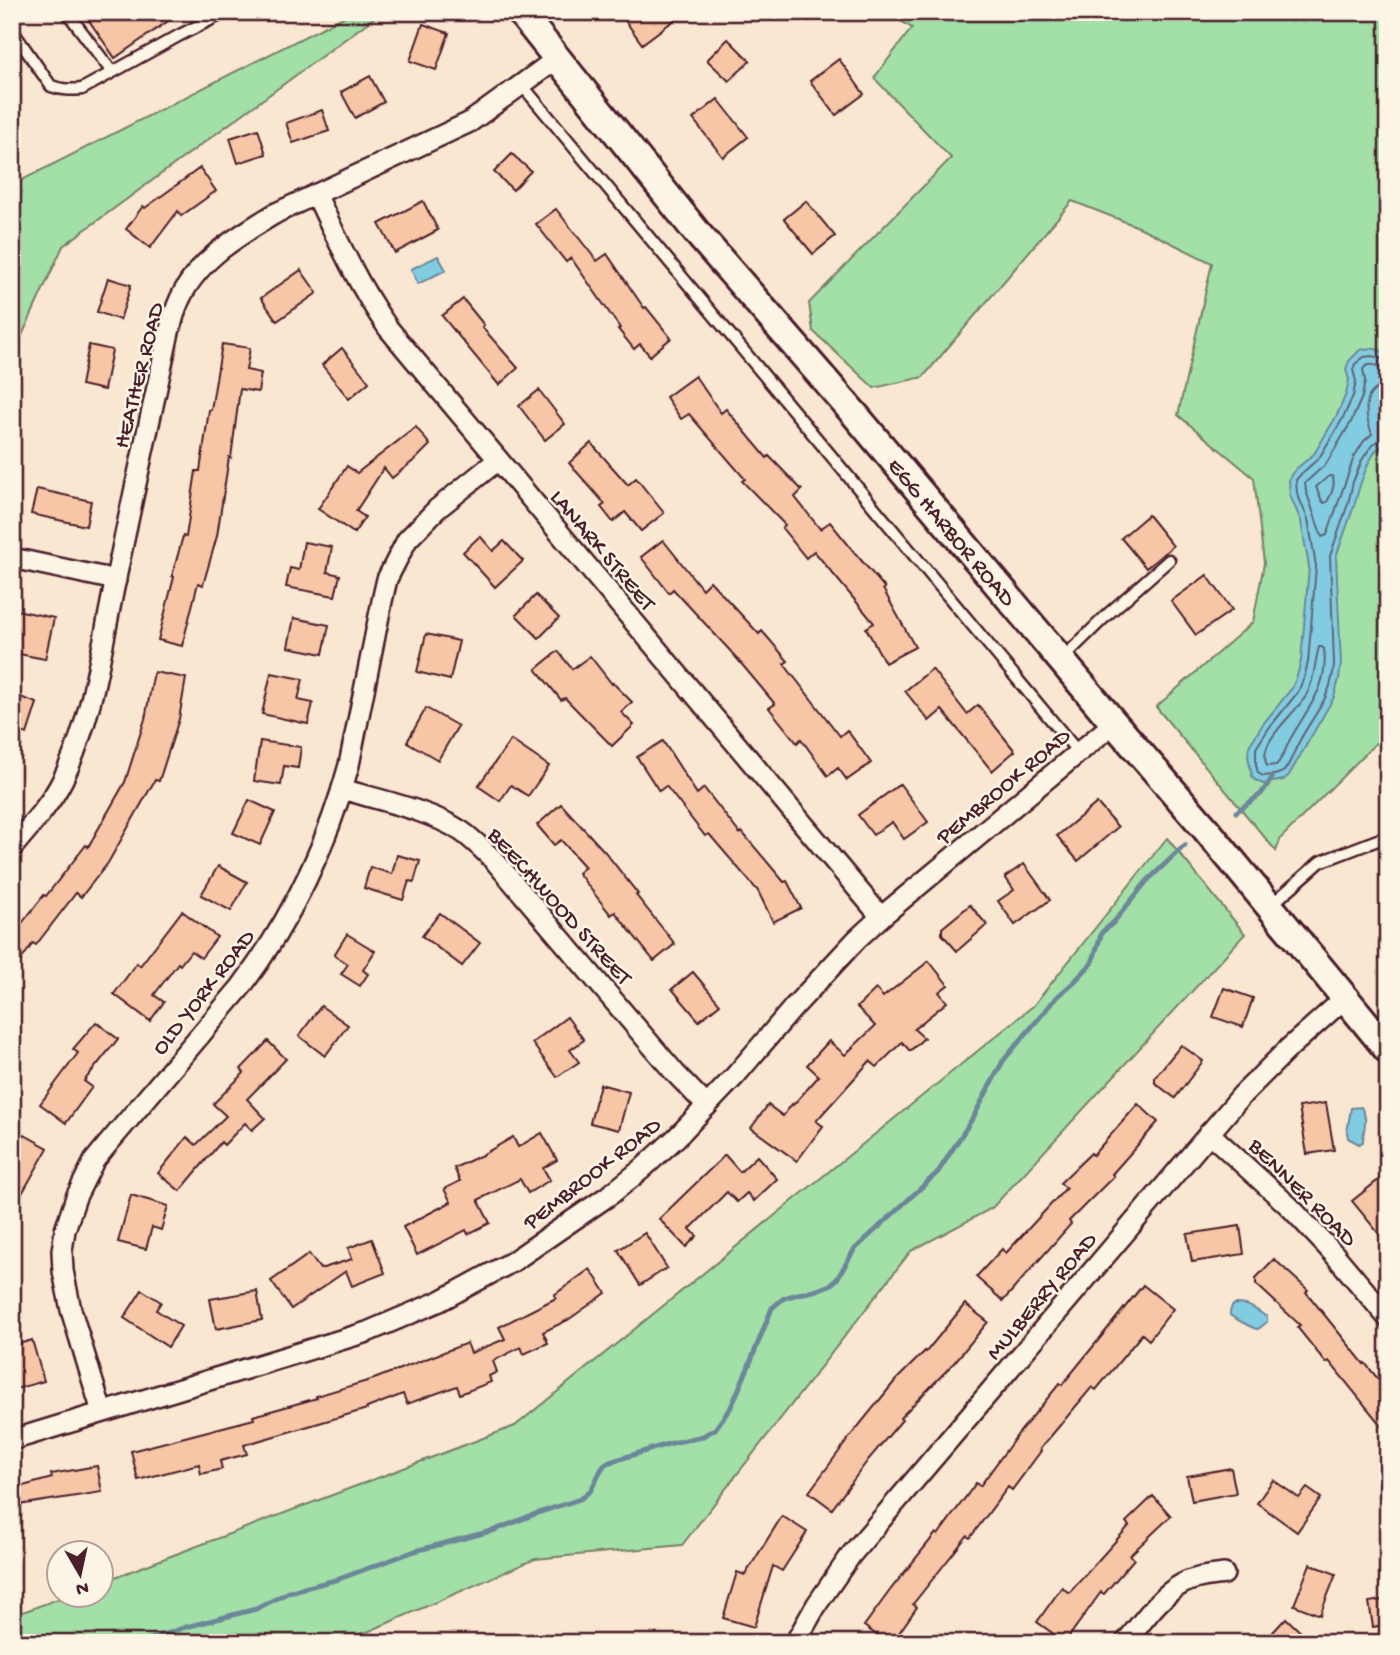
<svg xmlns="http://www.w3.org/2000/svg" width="1400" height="1655" viewBox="0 0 1400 1655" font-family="'Gochi Hand',sans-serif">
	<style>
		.green { fill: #a3e0a7; stroke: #768069; stroke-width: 2 }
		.water { fill: #82cce2; stroke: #6c8799; stroke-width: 2 }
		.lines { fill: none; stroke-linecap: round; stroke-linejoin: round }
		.shore { stroke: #606474; stroke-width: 2 }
		.stream { stroke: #6c8799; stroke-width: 5 }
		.building { fill: #f7c6a7; stroke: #4a1f2b; stroke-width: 2 }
		.lane-casing { stroke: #4a1f2b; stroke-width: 15 }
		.street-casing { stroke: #4a1f2b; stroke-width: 24 }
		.secondary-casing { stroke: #4a1f2b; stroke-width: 32 }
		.lane { stroke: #fcf5e5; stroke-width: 10 }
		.street { stroke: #fcf5e5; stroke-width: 19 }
		.secondary { stroke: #fcf5e5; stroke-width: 26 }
		.labels { text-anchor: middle; stroke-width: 5; stroke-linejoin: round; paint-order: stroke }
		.street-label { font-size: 23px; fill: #4a1f2b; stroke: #fcf5e5 }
	</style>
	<rect width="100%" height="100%" fill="#fae7d2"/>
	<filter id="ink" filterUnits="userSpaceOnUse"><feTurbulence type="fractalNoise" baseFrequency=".0143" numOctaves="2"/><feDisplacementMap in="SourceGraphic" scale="14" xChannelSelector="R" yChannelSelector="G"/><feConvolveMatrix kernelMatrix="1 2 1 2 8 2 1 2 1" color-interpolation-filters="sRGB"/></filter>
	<g filter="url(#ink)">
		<!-- green -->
		<g class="green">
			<polygon points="353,12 382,12 63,246 12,357 12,185"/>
			<polygon points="886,12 1388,12 1388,731 1281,838 1276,851 1156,707 1253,622 1264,563 1254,478 1178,415 1212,263 1141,228 1072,201 923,377 874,388 813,331 809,303 951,158 874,78 912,28"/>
			<polygon points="1167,838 1245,934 992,1208 911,1251 682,1545 535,1559 365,1633 317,1643 12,1643 12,1616 66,1596 102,1596 102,1582 515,1426 1033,1006"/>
		</g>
		<!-- water -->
		<g class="water">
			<polygon points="438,256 446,270 418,284 411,269"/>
			<polygon points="1371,348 1379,350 1388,354 1388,397 1381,411 1383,420 1388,421 1388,445 1376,450 1368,464 1360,485 1354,506 1336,557 1341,663 1339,679 1334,697 1289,775 1283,780 1263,784 1255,780 1252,776 1248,756 1249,746 1263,724 1292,688 1297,676 1301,661 1309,567 1301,521 1290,495 1289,480 1291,475 1296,469 1314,454 1337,415 1346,394 1349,380 1346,369 1349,361 1360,350"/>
			<path d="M1361,1107C1369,1120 1363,1127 1363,1142L1359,1144L1348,1138L1347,1132L1351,1108Z"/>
			<path d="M1235,1304C1251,1304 1254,1309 1267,1317V1322C1264,1324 1261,1328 1257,1329C1254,1329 1232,1317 1230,1315C1230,1310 1231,1306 1235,1304Z"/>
		</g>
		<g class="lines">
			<!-- shore -->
			<g class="shore">
				<path d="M1388,359L1371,356L1364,357L1355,364L1353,370L1356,381L1353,396L1343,418L1319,458L1301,474L1296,480L1297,493L1308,519L1316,566L1308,662L1304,678L1298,692L1269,728L1256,748V765L1258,773L1263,776C1270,775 1278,776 1284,771C1291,763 1294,751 1299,742C1313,715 1333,696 1334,663L1330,556L1348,504L1353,482L1362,460L1372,445L1380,440L1388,439"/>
				<path d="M1388,368C1379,368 1370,360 1363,369L1365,381L1362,397L1351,422L1326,464L1305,483L1306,491L1322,537L1327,535L1354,457L1364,441L1372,434C1365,416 1360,388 1388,386"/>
				<path d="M1329,476H1332C1336,483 1331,495 1327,502L1324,503L1322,501L1316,487Z"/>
				<path d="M1319,647H1322L1324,649C1329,686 1309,706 1292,736C1286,746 1284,757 1276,765L1267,766C1256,743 1294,715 1306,696C1315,681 1314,663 1319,647Z"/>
			</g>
			<!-- stream -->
			<g class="stream">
				<polyline points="1236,812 1261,794 1272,778"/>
				<polyline points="139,1643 186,1627 256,1609 289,1592 339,1579 415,1551 495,1530 535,1514 580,1499 591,1490 601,1470 605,1464 610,1462 668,1444 703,1436 715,1429 731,1407 748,1368 772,1308 784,1298 798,1294 814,1291 830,1285 837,1279 854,1250 938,1172 974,1116 1003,1061 1056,998 1074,982 1092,963 1102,932 1113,923 1147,881 1185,845"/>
			</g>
		</g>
		<!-- building -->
		<g class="building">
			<polygon points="83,12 181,12 115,58"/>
			<polygon points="619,12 685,12 642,44"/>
			<polygon points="423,24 449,33 436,70 410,61"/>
			<polygon points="728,39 750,61 729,81 707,60"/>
			<polygon points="839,59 864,94 836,115 810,81"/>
			<polygon points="370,76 384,102 355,118 341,92"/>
			<polygon points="718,99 748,137 723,157 693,119"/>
			<polygon points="322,110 329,131 293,143 286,123"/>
			<polygon points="258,129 266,154 238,163 230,138"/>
			<polygon points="512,154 531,171 513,190 494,172"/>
			<polygon points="200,168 216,191 181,216 178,211 150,248 126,229 143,206 145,208"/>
			<polygon points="423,201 438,230 395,253 379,224"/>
			<polygon points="806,201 835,236 813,254 784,219"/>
			<polygon points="556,209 597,261 607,254 644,308 646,307 671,338 650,356 640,344 634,349 618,329 620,328 571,258 566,262 536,224"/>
			<polygon points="301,270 317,293 277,321 261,298"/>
			<polygon points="108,278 131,285 120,320 97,312"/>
			<polygon points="463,299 484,325 482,327 518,368 499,385 442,316"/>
			<polygon points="222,344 250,348 246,370 261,373 258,392 240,389 231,458 229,457 217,536 203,585 198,583 182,646 158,640 174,577 172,576 183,536 186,537 196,471 200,471 209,410 211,410"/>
			<polygon points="89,345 112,350 104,390 81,385"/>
			<polygon points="342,348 369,382 349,399 322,365"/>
			<polygon points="695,376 721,413 726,409 767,458 769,456 802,490 795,497 820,529 830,522 855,553 885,588 883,589 915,647 885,663 866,628 874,623 814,551 806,558 782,528 785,525 742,481 745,479 689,414 681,419 666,397"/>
			<polygon points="539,390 565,424 545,440 519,406"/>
			<polygon points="416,427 430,445 417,458 392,478 384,468 356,511 365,517 354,533 318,509 347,466 357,473"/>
			<polygon points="591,443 628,485 636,478 664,513 641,531 625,512 613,522 601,507 605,504 569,463"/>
			<polygon points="37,489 91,501 86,526 31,514"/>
			<polygon points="1148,515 1173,546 1146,568 1121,538"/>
			<polygon points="480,536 493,551 504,541 523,561 495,587 463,552"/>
			<polygon points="663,540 702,589 710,581 759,634 762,631 788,661 784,664 840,736 847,730 871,763 847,780 838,768 828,776 801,739 797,743 769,708 775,704 734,655 673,589 669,593 641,557"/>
			<polygon points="304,542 332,547 327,572 340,575 335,596 286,587 290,568 299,570"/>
			<polygon points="1207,575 1232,610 1196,635 1171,601"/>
			<polygon points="536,595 559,618 539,638 516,615"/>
			<polygon points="12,609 54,618 45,659 14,653 17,638 12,637"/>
			<polygon points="294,618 329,625 323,654 288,647"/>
			<polygon points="426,634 459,641 450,680 417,672"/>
			<polygon points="558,651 572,669 590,656 612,684 613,683 632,702 621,712 634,725 612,746 565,698 561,700 536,669"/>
			<polygon points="932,669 967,714 978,705 1015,751 992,771 942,710 929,721 905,691"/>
			<polygon points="154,672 186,678 179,719 159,781 155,780 108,863 81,897 76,893 36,945 33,943 12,973 12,936 44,895 46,896 86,845 88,847 125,782 145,719"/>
			<polygon points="271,673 303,679 298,700 313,703 308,724 262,714"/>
			<polygon points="12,694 37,703 27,734 12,729"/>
			<polygon points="426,708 458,726 438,760 407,742"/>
			<polygon points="511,740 549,766 528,796 511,785 500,801 478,786"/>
			<polygon points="260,741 301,747 298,768 284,766 281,785 254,781"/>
			<polygon points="663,741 697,794 704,788 740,834 742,832 784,882 787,881 801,908 773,922 758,891 709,834 705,836 666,786 659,791 637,757"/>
			<polygon points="900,784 928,822 904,839 892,822 873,835 858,815"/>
			<polygon points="249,800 275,812 260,845 233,833"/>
			<polygon points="1097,803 1118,827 1078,861 1057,836"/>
			<polygon points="561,804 605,852 638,894 636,895 675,944 654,961 615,912 611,915 578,873 585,867 561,840 554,845 537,825"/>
			<polygon points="397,855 420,861 414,882 409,881 403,900 364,888 370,867 392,874"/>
			<polygon points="1024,864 1050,900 1015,925 998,901 1014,890 1005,877"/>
			<polygon points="218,866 247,882 231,911 201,895"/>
			<polygon points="970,905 987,925 957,951 942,934 942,928"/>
			<polygon points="182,911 217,937 201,958 191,951 180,965 178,963 154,995 164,1002 150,1021 114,994 137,963 140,966"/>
			<polygon points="440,913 480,943 462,966 422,936"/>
			<polygon points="347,934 375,951 363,970 368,974 360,986 341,974 348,964 334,955"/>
			<polygon points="929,961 948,985 939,992 947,1002 914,1029 924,1038 910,1051 902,1042 877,1067 870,1061 816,1121 823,1126 797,1161 751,1128 768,1105 783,1116 792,1104 793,1105 819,1076 807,1065 829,1041 845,1055 875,1026 857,1007 876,989 883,997"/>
			<polygon points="693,972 720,1004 699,1021 672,989"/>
			<polygon points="1224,988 1253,998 1243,1027 1213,1017"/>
			<polygon points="321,1006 348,1025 325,1056 299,1036"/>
			<polygon points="567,1017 584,1040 570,1050 579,1062 557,1077 532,1043"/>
			<polygon points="96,1022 118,1039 84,1081 92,1087 66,1123 40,1104 78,1053 73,1049"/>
			<polygon points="268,1041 286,1059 247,1099 265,1118 252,1130 245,1123 224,1145 221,1142 180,1191 158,1173 187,1137 196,1145 226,1116 213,1104 244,1073 241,1069"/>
			<polygon points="1181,1045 1203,1061 1175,1098 1155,1083 1155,1077"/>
			<polygon points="600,1084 629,1092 619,1130 590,1123"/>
			<polygon points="1326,1103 1334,1150 1307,1154 1299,1107"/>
			<polygon points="1138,1104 1158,1122 1112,1174 1114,1176 1069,1221 1071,1224 1003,1301 976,1277 1002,1249 1006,1253 1066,1188 1060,1183 1091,1153 1093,1155"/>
			<polygon points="12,1128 48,1148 12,1211"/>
			<polygon points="542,1133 557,1160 543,1168 550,1180 528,1193 520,1179 478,1200 490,1223 468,1234 466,1230 417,1255 403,1227 451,1202 444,1189 460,1181 454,1168 482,1155 513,1137 518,1147"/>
			<polygon points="725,1155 740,1172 757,1156 777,1179 754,1201 747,1193 737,1202 727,1192 690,1229 697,1236 686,1247 659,1219"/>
			<polygon points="1381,1178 1388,1186 1388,1245 1352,1201"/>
			<polygon points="131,1195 168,1206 161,1230 152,1227 146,1249 118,1242"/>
			<polygon points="1240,1226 1244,1254 1192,1262 1187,1234"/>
			<polygon points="645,1233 667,1268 640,1285 618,1250"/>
			<polygon points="372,1239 385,1273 352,1286 346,1271 291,1309 271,1281 309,1254 320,1269 352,1259 348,1248"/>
			<polygon points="1274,1259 1308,1290 1306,1292 1364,1364 1365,1363 1388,1391 1388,1434 1329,1361 1326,1363 1297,1327 1300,1325 1256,1284 1256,1278"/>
			<polygon points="590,1269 606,1293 568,1320 543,1332 548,1343 524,1354 521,1347 493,1361 497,1372 489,1376 491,1382 460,1394 457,1386 407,1404 403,1394 367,1408 367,1409 244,1445 247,1454 220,1461 222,1469 201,1474 199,1464 138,1480 131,1451 254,1419 253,1416 317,1398 316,1396 374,1379 467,1343 471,1353 505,1339 499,1327 556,1298 554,1295"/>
			<polygon points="1143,1285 1173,1309 1149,1340 1142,1334 1096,1390 1092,1387 1040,1449 1041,1451 1012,1490 1008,1487 970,1538 967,1536 913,1604 917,1607 892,1643 888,1643 864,1626 891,1589 936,1533 938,1535 976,1483 980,1486 1018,1434 1060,1383 1062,1385"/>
			<polygon points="142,1290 161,1302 156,1310 181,1326 168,1347 124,1318"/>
			<polygon points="257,1291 262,1320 216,1329 210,1299"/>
			<polygon points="965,1304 988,1322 953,1364 900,1418 902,1420 868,1460 832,1509 809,1492 852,1434 895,1381 925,1351 926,1352"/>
			<polygon points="32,1340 44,1381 12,1390 12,1346"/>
			<polygon points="97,1466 102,1492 12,1506 12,1489 52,1478 51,1474"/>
			<polygon points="1231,1468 1236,1493 1192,1501 1187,1476"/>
			<polygon points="1273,1480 1299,1498 1307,1488 1321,1498 1297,1532 1257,1503"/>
			<polygon points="1153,1496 1171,1516 1130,1555 1134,1559 1104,1594 1101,1592 1065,1642 1037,1622 1062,1587 1069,1593 1129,1526 1126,1522"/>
			<polygon points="782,1516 807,1532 782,1571 773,1566 754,1627 723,1618 737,1572 745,1575"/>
			<polygon points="1310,1564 1336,1574 1320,1615 1294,1605"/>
			<polygon points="1388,1599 1388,1624 1373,1627 1369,1602"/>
			<polygon points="1286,1618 1312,1643 1263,1643"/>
		</g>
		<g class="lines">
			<defs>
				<g id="lane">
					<polyline points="67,12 112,72"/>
					<path d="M12,30L51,86C62,90 70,90 82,89L180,35L226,12"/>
					<polyline points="522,85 1078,752"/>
					<polyline points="1061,660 1108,614 1169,560"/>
					<polyline points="1270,906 1320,862 1388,836"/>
				</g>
				<g id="street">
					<path d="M316,194C338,241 358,285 388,328L881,917"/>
					<polyline points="12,558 116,580"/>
					<path d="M342,789C379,800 429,810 461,831C473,839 483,850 494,860L675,1073L707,1106"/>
					<path d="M12,848C30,826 51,804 63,779C93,718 101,649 115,583C132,499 151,416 169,332C172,323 174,314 177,306C194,261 238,236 276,213L470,122L558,58"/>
					<polyline points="1209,1133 1290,1207 1334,1254 1388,1318"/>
					<path d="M102,1412L71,1310L63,1271L62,1251L65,1230L76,1197L94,1161L107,1145L241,987C291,920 327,846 349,765L382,601L387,579L407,540L437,509L498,460"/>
					<polyline points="12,1440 367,1332 440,1301 512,1262 611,1194 642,1169 677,1137 735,1076 793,1008 857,939 881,917 1114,723"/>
					<polyline points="795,1643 817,1604 851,1555 1242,1095 1289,1048 1345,998"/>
					<path d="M1125,1643C1142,1623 1158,1597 1182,1584C1194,1577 1210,1576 1224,1574"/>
				</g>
				<g id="secondary">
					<path id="s1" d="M520,12L698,234L857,417L1114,723L1205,828L1388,1050"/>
				</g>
			</defs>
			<!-- lane casing -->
			<use href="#lane" class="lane-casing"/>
			<!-- street casing -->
			<use href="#street" class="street-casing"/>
			<!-- secondary casing -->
			<use href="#secondary" class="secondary-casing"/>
			<!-- lane -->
			<use href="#lane" class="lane"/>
			<!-- street -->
			<use href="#street" class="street"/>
			<!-- secondary -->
			<use href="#secondary" class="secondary"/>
		</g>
	</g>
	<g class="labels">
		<!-- street labels -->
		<g class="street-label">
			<text transform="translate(137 375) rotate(-76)" y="8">HEATHER ROAD</text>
			<text dy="8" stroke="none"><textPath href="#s1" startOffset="676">EGG HARBOR ROAD</textPath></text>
			<text transform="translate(604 549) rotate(50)" y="8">LANARK STREET</text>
			<text transform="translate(1002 785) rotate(-40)" y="8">PEMBROOK ROAD</text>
			<text transform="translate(561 905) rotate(48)" y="8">BEECHWOOD STREET</text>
			<text transform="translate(202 991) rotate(-52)" y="8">OLD YORK ROAD</text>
			<text transform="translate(591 1172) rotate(-38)" y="8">PEMBROOK ROAD</text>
			<text transform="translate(1304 1191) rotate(45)" y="8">BENNER ROAD</text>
			<text transform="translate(1040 1295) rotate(-50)" y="8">MULBERRY ROAD</text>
		</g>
	</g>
	<!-- margin -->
	<rect width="1400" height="1655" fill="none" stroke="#fcf5e5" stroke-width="42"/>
	<rect x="21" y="21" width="1358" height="1613" fill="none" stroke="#4a1f2b" stroke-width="2.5" filter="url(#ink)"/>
	<!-- north arrow -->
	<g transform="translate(80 1574) rotate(171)"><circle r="33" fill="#fcf5e5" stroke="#b59f9b" stroke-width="2"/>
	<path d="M0-5L12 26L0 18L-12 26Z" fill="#4a1f2b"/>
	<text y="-10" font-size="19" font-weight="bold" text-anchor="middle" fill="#4a1f2b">N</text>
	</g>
</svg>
